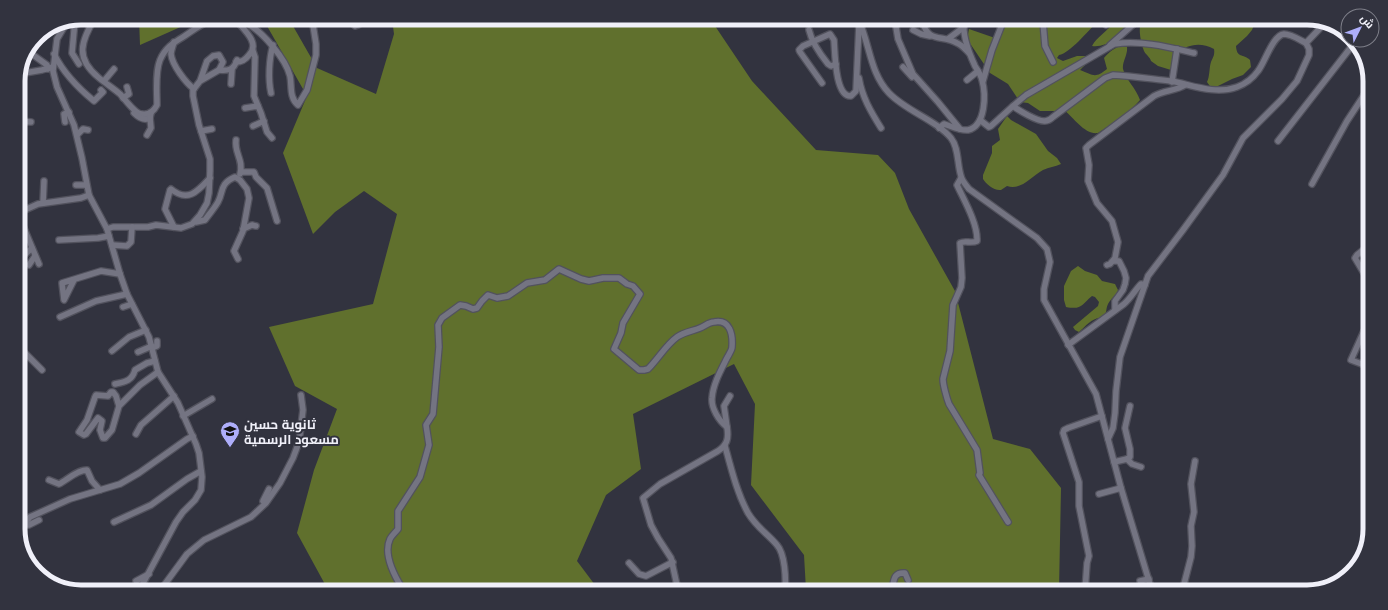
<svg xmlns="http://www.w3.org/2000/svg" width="1388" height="610" viewBox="0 0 1388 610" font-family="Montserrat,Cairo,sans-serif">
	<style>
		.forest { fill: #60702d }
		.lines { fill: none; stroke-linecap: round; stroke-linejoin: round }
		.minor-casing { stroke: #52525d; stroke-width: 8 }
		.minor { stroke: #747482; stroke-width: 5.5 }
		.labels { text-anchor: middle; stroke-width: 4; stroke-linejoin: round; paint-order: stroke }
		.poi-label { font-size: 13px; font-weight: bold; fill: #f0f0f9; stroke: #32333f; text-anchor: start }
		.rim { fill: none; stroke: #f0f0f9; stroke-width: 5 }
	</style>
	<rect width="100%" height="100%" fill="#32333f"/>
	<!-- forest -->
	<g class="forest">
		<polygon points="139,18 195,18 185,25 140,45"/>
		<polygon points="263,19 289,19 317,68 376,94 394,34 392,19 711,20 752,81 816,150 878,155 895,173 909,209 955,291 993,439 1030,449 1061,488 1059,591 806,590 804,555 751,485 755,404 734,364 633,414 641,469 606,495 577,561 598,589 327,588 297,533 314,470 337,409 295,386 269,327 373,304 397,214 364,191 335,212 313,234 283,153 307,96"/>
		<path d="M1001,22H1097C1088,31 1070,53 1059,55L1057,58L1063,61L1077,56H1086L1087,63L1080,70C1093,75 1095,79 1107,69L1104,58C1110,51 1118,44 1127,47C1128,55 1122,62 1123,69C1126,80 1136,88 1140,100C1128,114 1113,123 1098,133C1085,135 1074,118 1065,111H1040L1028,103L1020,102L1008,84L990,73L967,39L969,29L995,38Z"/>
		<path d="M1113,22H1128L1129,24C1121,36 1107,48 1092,46C1097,36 1108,32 1113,22Z"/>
		<path d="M1141,22L1253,23L1254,25L1252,30L1247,36L1236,46C1237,59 1243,53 1250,60L1251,67L1243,75L1232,79L1212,89L1207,82C1210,76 1209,68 1211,62C1213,57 1215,55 1214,49C1199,41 1187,45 1174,54L1171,70L1158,66L1151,61C1150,57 1146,55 1144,51C1141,43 1138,30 1141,22Z"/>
		<path d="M1007,116L1011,120L1036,134L1048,151L1057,158L1061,164C1055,167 1049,167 1043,170C1032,176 1021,191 1007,186C1005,187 1003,189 1001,190C994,191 986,184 983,179V175L992,153V146L1000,140L998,129Z"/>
		<path d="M1078,266L1085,271L1097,275L1102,281L1115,284L1118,290C1116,296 1111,298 1108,304C1105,311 1108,312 1102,318C1092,317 1086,326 1079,332L1075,330L1073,327L1098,306L1099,302L1095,297L1092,296C1081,305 1082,310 1066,307L1064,300V286L1071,271Z"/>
	</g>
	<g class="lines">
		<defs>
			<g id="minor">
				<path d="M95,18C81,41 75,58 98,77C105,83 113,88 120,94C125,99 135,114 142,114C149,115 154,111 157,105C157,92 155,72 160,60C165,48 173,43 183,37C191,32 198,26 207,22C218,18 235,18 246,23C262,31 286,59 290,76C292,85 289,98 298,105L307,90L316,55V44L313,25L317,19"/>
				<polyline points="349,19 355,26 358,25 362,22"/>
				<polyline points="75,20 72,53 79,64"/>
				<path d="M236,20C243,29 261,43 249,55C245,60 242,62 236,62"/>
				<path d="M859,21C870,45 870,73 889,93C906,111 936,120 951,138C959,148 957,164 961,176C962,181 966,185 969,189L1037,238L1047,249L1050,262L1044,289V300L1096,394L1121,488L1152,591"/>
				<polyline points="895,21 898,39 913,74 938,102 960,129"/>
				<path d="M922,21C929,44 941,34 957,43C962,45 966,50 969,53"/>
				<polyline points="1043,22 1045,46 1053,62"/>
				<polyline points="1103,22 1106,25"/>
				<polyline points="66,24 57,39 53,71 57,87 74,125 82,158 89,195 107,229 120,274 127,294 149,337 158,372 178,403 196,444 199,453 202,477 201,490 195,500 183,512 176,522 141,587"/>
				<path d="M809,30C812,43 820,54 828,64L831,66L836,64"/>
				<polyline points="913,30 921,34 930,36"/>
				<polyline points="948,39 964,27"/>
				<path d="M174,42C173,46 171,51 171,54C172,65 186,83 194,89"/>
				<polyline points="1110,45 1136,22"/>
				<polyline points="253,51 255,57 254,96 261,113 267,132 272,138"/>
				<polyline points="29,52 47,65 48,69"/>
				<path d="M54,54C63,72 78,88 94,101L103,92L101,90"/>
				<polyline points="903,67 912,77"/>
				<path d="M219,70C228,71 234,70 237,60"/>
				<polyline points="19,74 42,70 53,67"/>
				<path d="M859,78C862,97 871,112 881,128"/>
				<polyline points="967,80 978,71"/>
				<polyline points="104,81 114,69"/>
				<polyline points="983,81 992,50 1003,22"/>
				<polyline points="1172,82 1177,49"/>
				<path d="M822,83L800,52L799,50L803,46L830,34L834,40C835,53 835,97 851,96L856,91L859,24"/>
				<polyline points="231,84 232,69"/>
				<path d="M271,93C268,79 269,59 273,45"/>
				<polyline points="123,98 129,94 127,87"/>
				<path d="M1013,106L1026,95L1114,44C1141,40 1168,47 1194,53"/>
				<polyline points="245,108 258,106"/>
				<path d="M134,113C138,117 144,121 150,118L151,113"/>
				<path d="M980,120L989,127L991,126L1013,106C1018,110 1038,122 1045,121C1048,121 1051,119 1053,117L1105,78L1113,75C1132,76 1152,79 1171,81C1192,85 1215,95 1237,87C1245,84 1253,78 1258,71C1265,62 1273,35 1284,34C1291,34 1300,40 1306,43"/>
				<polyline points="18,121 31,122"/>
				<polyline points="65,122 64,114 69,112"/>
				<polyline points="253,126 264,121"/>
				<path d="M939,128L944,124C951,126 960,131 968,130C986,126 986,94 982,80C981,75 978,71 975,66C969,53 962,36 964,21"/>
				<polyline points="201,131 212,129"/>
				<polyline points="77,135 83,129 88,130"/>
				<polyline points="147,135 151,128 150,118"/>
				<path d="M236,140C234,153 244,160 240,174"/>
				<polyline points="1278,141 1355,42"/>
				<polyline points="241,172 254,172 256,177 267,188 277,221"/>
				<path d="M961,178L957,185C964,200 978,224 977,241C971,244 965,240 960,243L962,278L961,287L953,305L950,351L943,379C943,385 947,399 949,404L977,450L980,473L979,475L1008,522"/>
				<polyline points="1312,184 1347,121 1370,86"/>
				<polyline points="76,185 86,185"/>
				<polyline points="43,203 44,181"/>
				<polyline points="18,213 38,204 81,198 89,195"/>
				<polyline points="18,214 39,264"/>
				<path d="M196,222L205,220C209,214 214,209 218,202C224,191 219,184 235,177L240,180L247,189L249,198L243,231L234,251L238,259"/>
				<path d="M174,227L165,209L170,190L171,189C188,203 198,191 210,178"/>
				<polyline points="107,229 113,227 148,227 156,225 181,228 192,224 200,215 207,203 209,193 210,171 210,159 199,125 193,96 193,90 200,81 207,61 213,56 219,55 223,62 219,70 200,81"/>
				<polyline points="243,229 252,225 256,226"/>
				<polyline points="59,240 98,238 109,236"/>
				<polyline points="112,245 127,246 131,242 132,227"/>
				<polyline points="21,258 32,248"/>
				<polyline points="1114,261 1119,261 1124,271 1126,278 1125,284 1123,290 1115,301 1115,310"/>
				<polyline points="29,265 35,256"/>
				<path d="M1107,265L1110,264L1115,258L1118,242L1112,221L1097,203L1088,181L1089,165L1086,148L1089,145L1154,96C1164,90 1176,91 1185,85"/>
				<polyline points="74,280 64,300 62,283 101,271 120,274"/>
				<polyline points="1368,280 1355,258 1357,255 1368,246"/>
				<polyline points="123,307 132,304"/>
				<polyline points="60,317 96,301 127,294"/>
				<path d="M1068,345L1124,304C1131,298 1135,290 1141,284L1145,285"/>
				<polyline points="18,346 42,370"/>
				<polyline points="152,348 157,346 157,341"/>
				<polyline points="112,351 129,337 146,330"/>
				<polyline points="138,352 152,346"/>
				<polyline points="1367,366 1351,360 1364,331 1367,328"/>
				<path d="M115,384C125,382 132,381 135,370L147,363L155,361"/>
				<polyline points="119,406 116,396 113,392 111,392 108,396 96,395 95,397 87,420 79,432 84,435 86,434 98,418 102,421 100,430 103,438 105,438 112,430 119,406 140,385 158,372"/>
				<polyline points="183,416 212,399"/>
				<polyline points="727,427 724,406 730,396"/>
				<polyline points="136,434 141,425 174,396"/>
				<polyline points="1108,439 1113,428 1115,413 1116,391 1120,357 1148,276 1183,230 1223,175 1243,138 1282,99 1297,81 1309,55 1309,49 1306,43 1325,23"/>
				<path d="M725,446C731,468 737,493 748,513C757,528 767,533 777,545C785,554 786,578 785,590"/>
				<polyline points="1127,459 1132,464 1141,467"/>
				<polyline points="1114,462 1127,459 1130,457 1130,449 1125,428 1130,406"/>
				<path d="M49,480L59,484C67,480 77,470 87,470L92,481L100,490"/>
				<polyline points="1099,494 1121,488"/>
				<polyline points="263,501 269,489"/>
				<polyline points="114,522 151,505 187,479 201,471"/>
				<polyline points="24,525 29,525 39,520"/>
				<path d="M21,541C21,531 23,524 30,517L70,499L120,484L139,473L187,439L193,436"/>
				<polyline points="629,563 639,574 646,576 673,562"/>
				<polyline points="136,581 149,574"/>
				<polyline points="1140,581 1149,579"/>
				<polyline points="162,588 187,554 204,540 251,517 266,503 280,483 293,458 299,442 303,410 301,395"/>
				<path d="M402,588C394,575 383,554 390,539C392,535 396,532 398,529V511L420,477L429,445L426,425L433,414L439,347L438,325L442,318L460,305L466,306L473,309L477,308L482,301L488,295L497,298L508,296L527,283L545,280L559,269L581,279L589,281L603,278H619L627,284L633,286L640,294L623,323L621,333L614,349L639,370H644L648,369C658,359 666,345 677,337C684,332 693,331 700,328C705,326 709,322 714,322C730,319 733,334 732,347C732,350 729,354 727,358C721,370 713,384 712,398C711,408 719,421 727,427C729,439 727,445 718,451L660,484L643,498L651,525L658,538L671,558L678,590"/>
				<path d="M892,590C894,581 893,572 905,573L908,580"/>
				<polyline points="1085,591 1087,563 1089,556 1079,506 1079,482 1063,433 1064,430 1068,428 1102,416"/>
				<polyline points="1181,592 1183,588 1191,557 1192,546 1191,526 1194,512 1191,484 1195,461"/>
			</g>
		</defs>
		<!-- minor casing -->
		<use href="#minor" class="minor-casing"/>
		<!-- minor -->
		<use href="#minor" class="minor"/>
	</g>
	<!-- icons -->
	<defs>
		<symbol id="school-pin" viewBox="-11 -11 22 30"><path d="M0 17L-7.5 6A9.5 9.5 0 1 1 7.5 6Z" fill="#aeaefa" stroke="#32333f"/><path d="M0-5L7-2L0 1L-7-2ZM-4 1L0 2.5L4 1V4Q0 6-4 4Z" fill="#111"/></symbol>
	</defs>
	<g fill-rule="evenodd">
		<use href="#school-pin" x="219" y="420" width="22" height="30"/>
	</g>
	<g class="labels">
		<!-- poi labels -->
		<g class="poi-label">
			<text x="244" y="429">ثانوية حسين<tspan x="244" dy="15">مسعود الرسمية</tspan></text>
		</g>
	</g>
	<!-- crop -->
	<path d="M0 0H1388V610H0ZM81 25H1307A56 56 0 0 1 1363 81V529A56 56 0 0 1 1307 585H81A56 56 0 0 1 25 529V81A56 56 0 0 1 81 25Z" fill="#32333f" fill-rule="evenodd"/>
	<path class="rim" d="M81 25H1307A56 56 0 0 1 1363 81V529A56 56 0 0 1 1307 585H81A56 56 0 0 1 25 529V81A56 56 0 0 1 81 25Z"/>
	<!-- north arrow -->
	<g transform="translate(1360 28) rotate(48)"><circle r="19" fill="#32333f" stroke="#7e7f89"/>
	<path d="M0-3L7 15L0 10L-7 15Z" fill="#aeaefa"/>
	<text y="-6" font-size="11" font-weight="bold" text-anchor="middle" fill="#f0f0f9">ش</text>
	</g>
</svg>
